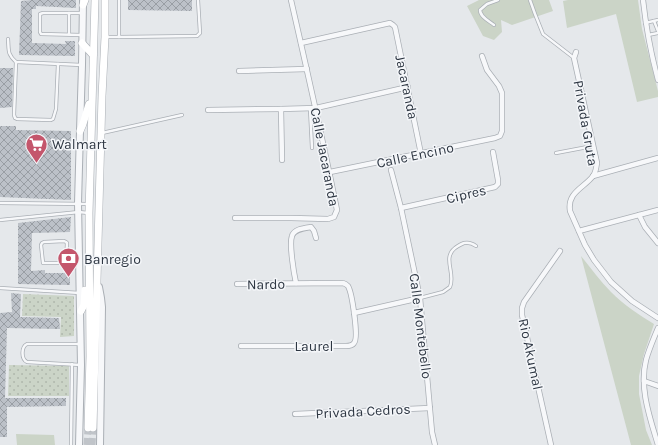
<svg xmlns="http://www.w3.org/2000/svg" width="658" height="445" viewBox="0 0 658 445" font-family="Karla,sans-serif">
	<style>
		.grass { fill: url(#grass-dots) }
		.park { fill: #cbd4c7 }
		.building { fill: url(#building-cross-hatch) }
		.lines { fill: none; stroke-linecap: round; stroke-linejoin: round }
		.secondary-tunnel { stroke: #c0c4c9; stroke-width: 7; stroke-dasharray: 7 3.5; stroke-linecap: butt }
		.service-casing { stroke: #aaafb5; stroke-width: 4 }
		.minor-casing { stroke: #aaafb5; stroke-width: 6 }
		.tertiary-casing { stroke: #aaafb5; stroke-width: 8 }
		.secondary-casing { stroke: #aaafb5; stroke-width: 8 }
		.service { stroke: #f7f8fa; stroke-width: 2.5 }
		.minor { stroke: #f7f8fa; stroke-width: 4.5 }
		.tertiary { stroke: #f7f8fa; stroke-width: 6 }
		.secondary { stroke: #fff; stroke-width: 7 }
		.labels { text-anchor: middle; stroke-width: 3; stroke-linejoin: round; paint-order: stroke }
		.street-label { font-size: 14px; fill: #2d3642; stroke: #f4f6f9 }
		.poi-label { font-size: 14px; fill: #2d3642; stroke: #f4f6f9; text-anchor: start }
	</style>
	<defs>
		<pattern id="grass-dots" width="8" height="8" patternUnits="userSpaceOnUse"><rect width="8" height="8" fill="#cbd4c7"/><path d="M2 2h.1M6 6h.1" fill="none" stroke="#afb7ac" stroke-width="1.8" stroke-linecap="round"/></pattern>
		<pattern id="building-cross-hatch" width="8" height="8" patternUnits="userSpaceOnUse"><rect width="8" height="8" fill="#bcc1c8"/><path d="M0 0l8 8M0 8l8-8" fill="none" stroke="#999ea4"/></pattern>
	</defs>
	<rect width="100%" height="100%" fill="#e5e8eb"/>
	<!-- grass -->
	<g class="grass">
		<polygon points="23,294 74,296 74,336 60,337 61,317 22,316"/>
		<polygon points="9,365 69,366 69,396 8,396"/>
	</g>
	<!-- park -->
	<g class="park">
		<polygon points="479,0 549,0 553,11 512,25 501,20 502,32 494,40 483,36 467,6"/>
		<polygon points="568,0 638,0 642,29 658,91 658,97 637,102 616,14 567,28 563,1"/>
		<path d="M581,256C591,268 600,281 611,292C624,305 639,315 654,324L644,354L639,376V394L646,430L652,445H631Z"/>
		<polygon points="16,434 54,435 55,445 17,445"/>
	</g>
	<!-- building -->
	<g class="building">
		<polygon points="32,0 76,0 76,8 36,6 36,9 32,9 32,43 66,44 65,41 75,41 75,56 19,55 21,1"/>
		<polygon points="128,0 192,0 192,11 128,10"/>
		<polygon points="0,68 13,68 12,107 0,108"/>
		<polygon points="0,126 16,126 16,130 71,131 71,200 0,197"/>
		<polygon points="71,217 70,232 32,233 31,271 45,270 45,273 70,273 70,285 18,284 18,223"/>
		<polygon points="11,293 21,294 20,317 59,318 60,329 7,328 5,398 66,398 66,406 7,407 7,437 0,437 0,313 12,312"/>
	</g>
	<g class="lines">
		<!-- secondary-tunnel -->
		<g class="secondary-tunnel">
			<polyline points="87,445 88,428"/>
			<polyline points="92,445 93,428"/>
		</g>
		<defs>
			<g id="service">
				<polyline points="119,0 119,37 197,36 200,33 198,0"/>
				<polyline points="530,0 535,14 543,34 574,58"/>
				<polyline points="69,13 69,34"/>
				<polyline points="654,21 658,31"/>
				<polyline points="645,23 658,20"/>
				<path d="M494,25C489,21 480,17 480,10L487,4L498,0"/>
				<polyline points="81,35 41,34 40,32 40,14 43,13 82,13"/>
				<polyline points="648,35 658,33"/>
				<polyline points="105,37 119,37"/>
				<path d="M8,39C9,50 7,54 16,62L82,65"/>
				<polyline points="16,62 14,115 15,118 17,119 51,120 53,119 56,109 58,64"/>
				<polyline points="310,109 312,148"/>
				<polyline points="102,133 182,115"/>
				<polyline points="556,153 593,146"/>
				<polyline points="0,203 88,204"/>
				<polyline points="0,220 79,212 88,213"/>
				<polygon points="64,241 66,242 67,243 66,263 43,263 41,245 42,243 44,242"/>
				<polyline points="67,251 79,251"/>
				<polyline points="0,288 80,293"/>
				<path d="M420,298L443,292L450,287C456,274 442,258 455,248C458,246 461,244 464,243C469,242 472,243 476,246"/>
				<path d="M80,344H27C21,347 21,359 27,362L81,365"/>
				<polyline points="71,445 72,364"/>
			</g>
			<g id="minor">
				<path d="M643,0C646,27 651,54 658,80"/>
				<polyline points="301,43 390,23 393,25 395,27 421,154"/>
				<path d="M576,52L574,58L597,163C596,168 596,172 593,176C584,188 567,192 570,211L585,245L594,260L611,282L632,301L658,318"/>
				<polyline points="239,71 307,69"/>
				<polyline points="281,109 282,160"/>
				<polyline points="208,110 281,109 316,108 408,87"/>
				<polyline points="391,170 401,208 420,298 432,432 435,445"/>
				<polyline points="330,172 495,138 500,136 502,131 502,93 499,86 487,70 482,56"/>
				<polyline points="593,176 658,158"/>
				<polyline points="401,208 495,187 498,184 498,180 493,152"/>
				<polyline points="639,215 645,227 658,243"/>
				<path d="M235,218H291L328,219L334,217L337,210C323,140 307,70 291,0"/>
				<polyline points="579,231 658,210"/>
				<path d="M296,283C294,274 289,244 292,236C294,229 304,228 311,227L314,231L316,238"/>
				<path d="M237,284L343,283C346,284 346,284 348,286C352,293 359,338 354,343C352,346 349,346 346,346H241"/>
				<polyline points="354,313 420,298"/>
				<polyline points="644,381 658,386"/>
				<polyline points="295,414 430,408"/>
				<polyline points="551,445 522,315 522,308 524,302 560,251"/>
				<path d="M658,445C650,418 639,388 646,360C649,349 654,338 658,328"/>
			</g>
			<g id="tertiary">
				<polyline points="99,287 101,298 102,307 100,445"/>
				<polyline points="79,445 81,365 78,203 80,131 82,65 83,1"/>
			</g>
			<g id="secondary">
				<polyline points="83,5 85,0"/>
				<polyline points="82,43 93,55"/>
				<polyline points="80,131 83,124 89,104"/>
				<polyline points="81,311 84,305 85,290"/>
				<polyline points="88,428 90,356 89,213 95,0"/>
				<polyline points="93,428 102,96 105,37 105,0"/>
			</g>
		</defs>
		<!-- service casing -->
		<use href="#service" class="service-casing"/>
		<!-- minor casing -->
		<use href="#minor" class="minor-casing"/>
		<!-- tertiary casing -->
		<use href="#tertiary" class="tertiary-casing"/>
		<!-- secondary casing -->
		<use href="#secondary" class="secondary-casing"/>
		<!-- service -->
		<use href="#service" class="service"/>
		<!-- minor -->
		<use href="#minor" class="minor"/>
		<!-- tertiary -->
		<use href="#tertiary" class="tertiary"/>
		<!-- secondary -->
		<use href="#secondary" class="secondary"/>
	</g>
	<!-- icons -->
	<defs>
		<symbol id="supermarket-pin" viewBox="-11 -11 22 30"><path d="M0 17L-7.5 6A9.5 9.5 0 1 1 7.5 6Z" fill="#c4566c" stroke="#f4f6f9"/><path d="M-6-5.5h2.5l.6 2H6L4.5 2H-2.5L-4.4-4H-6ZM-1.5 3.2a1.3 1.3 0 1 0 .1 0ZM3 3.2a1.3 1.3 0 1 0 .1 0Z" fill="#fff"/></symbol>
		<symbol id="bank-pin" viewBox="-11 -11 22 30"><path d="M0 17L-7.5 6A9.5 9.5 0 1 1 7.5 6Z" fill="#c4566c" stroke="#f4f6f9"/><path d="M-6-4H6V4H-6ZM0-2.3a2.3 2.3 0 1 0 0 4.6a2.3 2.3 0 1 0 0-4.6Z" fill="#fff"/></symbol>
	</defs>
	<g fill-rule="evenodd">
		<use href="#supermarket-pin" x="24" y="132" width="25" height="34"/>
		<use href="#bank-pin" x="56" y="246" width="25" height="34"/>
	</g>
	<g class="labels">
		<!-- street labels -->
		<g class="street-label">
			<text transform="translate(407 87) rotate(78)" y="5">Jacaranda</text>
			<text transform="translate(586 123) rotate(80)" y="5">Privada Gruta</text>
			<text transform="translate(415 155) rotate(-12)" y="5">Calle Encino</text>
			<text transform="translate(325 157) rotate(79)" y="5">Calle Jacaranda</text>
			<text transform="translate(466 194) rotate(-13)" y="5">Cipres</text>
			<text transform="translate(266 284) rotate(-1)" y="5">Nardo</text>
			<text transform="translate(421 326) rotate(83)" y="5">Calle Montebello</text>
			<text x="314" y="351">Laurel</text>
			<text transform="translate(531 354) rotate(78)" y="5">Rio Akumal</text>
			<text transform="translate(363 411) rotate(-3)" y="5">Privada Cedros</text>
		</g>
		<!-- poi labels -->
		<g class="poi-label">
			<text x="52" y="149">Walmart</text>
			<text x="84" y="264">Banregio</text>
		</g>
	</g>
</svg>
